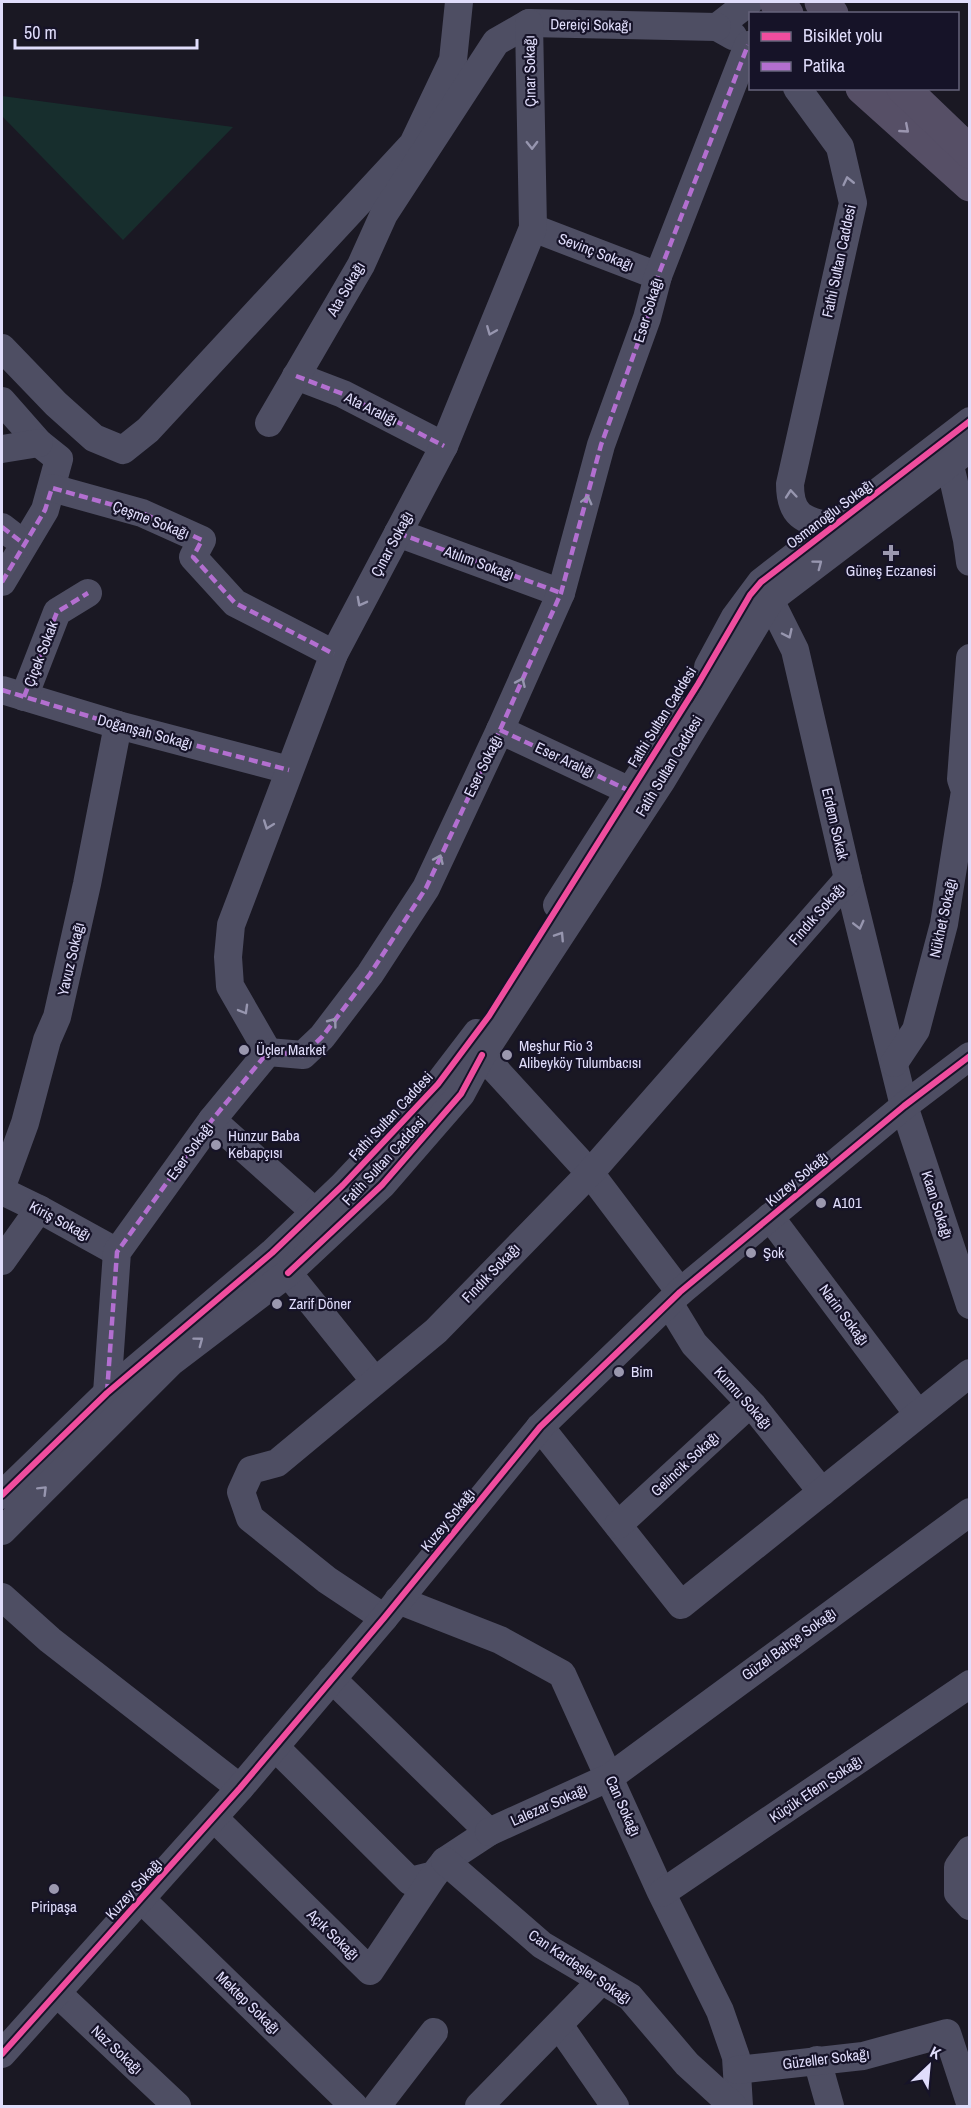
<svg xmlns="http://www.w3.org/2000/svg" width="971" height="2108" viewBox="0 0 971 2108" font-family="'Archivo Narrow',sans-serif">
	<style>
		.green { fill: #172e2d }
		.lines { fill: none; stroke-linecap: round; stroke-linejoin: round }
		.minor { stroke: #4e4e63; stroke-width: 28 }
		.major { stroke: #564f66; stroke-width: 33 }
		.quiet { stroke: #b36fd0; stroke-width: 4.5; stroke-dasharray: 9 4.5; stroke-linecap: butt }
		.cycleway-casing { stroke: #161328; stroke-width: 10 }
		.cycleway { stroke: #ef4d9e; stroke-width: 6 }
		.oneway { stroke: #9b96b0 }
		.oneway2 { stroke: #9796af }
		.poi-dot { fill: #9b98af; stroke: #161328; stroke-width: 2 }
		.labels { text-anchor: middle; stroke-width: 4.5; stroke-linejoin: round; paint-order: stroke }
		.street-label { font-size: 15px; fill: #e0ddfb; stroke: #161328 }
		.poi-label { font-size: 15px; fill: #e0ddfb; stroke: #161328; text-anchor: start }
	</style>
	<rect width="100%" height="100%" fill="#1a1823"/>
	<!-- green -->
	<polygon class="green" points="2,96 233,127 123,240 2,116"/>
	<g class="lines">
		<!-- minor -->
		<g class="minor">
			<polyline points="733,36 717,27 749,2"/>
			<path d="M797,88L840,147L853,203L790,484C790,516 803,520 832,527"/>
			<polyline points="533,228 658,276"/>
			<polyline points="2,348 56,404 94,438 123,450 148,430 413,144 453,60 459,2"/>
			<polyline points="296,376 343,394 444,446"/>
			<polyline points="2,401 39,443 59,459 45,510 2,582"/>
			<polyline points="269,423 361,265 384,214 496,42 529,23 717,27"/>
			<polyline points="2,449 39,443"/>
			<polyline points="950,465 967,540 970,562"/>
			<polyline points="52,488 142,513 202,540 193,557 235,603 334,654"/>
			<polyline points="2,527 24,544"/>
			<polyline points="398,533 561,593"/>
			<polyline points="763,586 795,650 848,879 904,1106 970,1305"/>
			<polyline points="708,667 735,617 761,582 970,421"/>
			<polyline points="2,690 118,725 289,770"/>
			<polyline points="24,697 57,612 88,593"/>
			<polyline points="500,730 630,791"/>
			<polyline points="557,905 681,711"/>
			<polyline points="268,1052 303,1055 322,1037 370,974 426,888 500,730 561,593 601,445 647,318 658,276 748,45"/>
			<polyline points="268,1052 230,986 228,957 231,925 334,654 444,446 533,228 529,23"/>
			<polyline points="482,1055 590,1173 680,1292"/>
			<polyline points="894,1063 916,1030 944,924 965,791 961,779 970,658"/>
			<polyline points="212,1120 315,1212"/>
			<polyline points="2,1186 25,1123 47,1040 57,1017 87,884 118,725"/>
			<polyline points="2,1191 39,1209 117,1252"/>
			<polyline points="770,1217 918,1414"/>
			<polyline points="2,1261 39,1209"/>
			<polyline points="288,1273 374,1380"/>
			<polyline points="669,1303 694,1344 753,1406 822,1492"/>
			<polyline points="107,1393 117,1252 212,1120 268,1052"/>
			<polyline points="540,1427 681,1605 970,1373"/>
			<polyline points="2,1495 107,1393 272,1253 343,1185 438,1084 477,1033"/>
			<polyline points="618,1525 742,1411 753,1406"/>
			<polyline points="2,1531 171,1362 288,1273 382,1185 461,1094 482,1055 662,780 771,599 970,448"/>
			<polyline points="2,1597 50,1640 240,1788"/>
			<polyline points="398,1600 500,1640 562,1674 660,1890 720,2011 736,2057 739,2106"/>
			<polyline points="384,1618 327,1580 250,1518 241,1492 251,1470 277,1463 436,1331 590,1173 848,879"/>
			<polyline points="275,1747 410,1881 434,1875 445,1861 489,1832 332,1679"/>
			<polyline points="214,1818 370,1971 434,1875"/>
			<polyline points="489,1832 610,1777 970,1512"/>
			<polyline points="970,1850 958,1867 958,1893 970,1906"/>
			<polyline points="445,1861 542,1945 630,1997 687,2064 733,2106"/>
			<polyline points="662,1893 970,1684"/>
			<polyline points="141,1899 354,2106"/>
			<polyline points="57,1993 177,2106"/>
			<polyline points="559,2025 615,2106"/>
			<polyline points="2,2054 240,1788 384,1618 540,1427 680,1292 904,1106 970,1056"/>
			<polyline points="817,2060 830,2106"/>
			<polyline points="737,2070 863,2056 947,2033 970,2103"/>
			<polyline points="377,2106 434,2032"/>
			<polyline points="479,2106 601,1981"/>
		</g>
		<!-- major -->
		<g class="major">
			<polyline points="776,2 787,14"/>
			<polyline points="821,2 832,14"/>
			<polyline points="862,88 970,185"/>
			<polyline points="903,88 970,152"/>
		</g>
		<!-- quiet -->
		<g class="quiet">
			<polyline points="296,376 343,394 444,446"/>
			<polyline points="2,527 24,544"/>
			<polyline points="398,533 561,593"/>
			<polyline points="2,582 45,510 52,488 142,513 202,540 193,557 235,603 334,654"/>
			<polyline points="2,690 118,725 289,770"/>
			<polyline points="24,697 57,612 88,593"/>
			<polyline points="500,730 630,791"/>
			<polyline points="107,1393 117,1252 212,1120 268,1052 303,1055 322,1037 370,974 426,888 500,730 561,593 601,445 647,318 658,276 748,45"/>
		</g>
		<defs>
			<g id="cycleway">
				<polyline points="288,1273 382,1185 461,1094 482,1055"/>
				<polyline points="2,1495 107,1393 272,1253 343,1185 438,1084 489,1016 698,684 750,595 761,582 970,421"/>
				<polyline points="2,2054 240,1788 384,1618 540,1427 680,1292 904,1106 970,1056"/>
			</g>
		</defs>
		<!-- cycleway casing -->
		<use href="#cycleway" class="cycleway-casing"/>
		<!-- cycleway -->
		<use href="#cycleway" class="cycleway"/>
	</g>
	<!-- one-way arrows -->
	<defs><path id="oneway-chevron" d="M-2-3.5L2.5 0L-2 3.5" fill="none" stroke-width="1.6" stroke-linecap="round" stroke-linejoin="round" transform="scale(1.5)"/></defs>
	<use class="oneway" href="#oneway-chevron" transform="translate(905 129) rotate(41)"/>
	<g class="oneway2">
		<use href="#oneway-chevron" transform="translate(532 145) rotate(89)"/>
		<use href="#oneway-chevron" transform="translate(848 181) rotate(-103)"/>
		<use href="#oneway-chevron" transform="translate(491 331) rotate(112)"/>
		<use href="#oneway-chevron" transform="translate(791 494) rotate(-95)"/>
		<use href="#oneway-chevron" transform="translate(587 500) rotate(-76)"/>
		<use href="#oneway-chevron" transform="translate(818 564) rotate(-37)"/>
		<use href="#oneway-chevron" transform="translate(361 602) rotate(118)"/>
		<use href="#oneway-chevron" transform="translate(788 634) rotate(65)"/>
		<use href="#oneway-chevron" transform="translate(521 682) rotate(-66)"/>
		<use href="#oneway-chevron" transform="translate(268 825) rotate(110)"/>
		<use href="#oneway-chevron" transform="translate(439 859) rotate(-66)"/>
		<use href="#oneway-chevron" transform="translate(859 925) rotate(76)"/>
		<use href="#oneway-chevron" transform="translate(560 936) rotate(-57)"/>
		<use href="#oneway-chevron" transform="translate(244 1010) rotate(60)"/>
		<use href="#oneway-chevron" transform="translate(333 1022) rotate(-53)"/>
		<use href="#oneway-chevron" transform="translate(199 1341) rotate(-37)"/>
		<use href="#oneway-chevron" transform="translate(43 1490) rotate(-45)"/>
	</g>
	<!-- markers -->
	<g class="poi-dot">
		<path d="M888 544h6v6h6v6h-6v6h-6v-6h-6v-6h6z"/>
		<circle cx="244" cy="1050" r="6"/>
		<circle cx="507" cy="1055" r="6"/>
		<circle cx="216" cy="1145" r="6"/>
		<circle cx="821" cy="1203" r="6"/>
		<circle cx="751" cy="1253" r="6"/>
		<circle cx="277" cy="1304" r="6"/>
		<circle cx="619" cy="1372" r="6"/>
		<circle cx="54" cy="1889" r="6"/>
	</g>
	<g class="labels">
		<!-- street labels -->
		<g class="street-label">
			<text transform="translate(591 25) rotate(1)" y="5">Dereiçi Sokağı</text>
			<text transform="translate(530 71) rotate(-91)" y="5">Çınar Sokağı</text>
			<text transform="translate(596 252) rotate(21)" y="5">Sevinç Sokağı</text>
			<text transform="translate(839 261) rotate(-78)" y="5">Fathi Sultan Caddesi</text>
			<text transform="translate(346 289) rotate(-60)" y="5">Ata Sokağı</text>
			<text transform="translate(648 310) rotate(-73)" y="5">Eser Sokağı</text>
			<text transform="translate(371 409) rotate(26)" y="5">Ata Aralığı</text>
			<text transform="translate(830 514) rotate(-37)" y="5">Osmanoğlu Sokağı</text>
			<text transform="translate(151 520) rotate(21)" y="5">Çeşme Sokağı</text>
			<text transform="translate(392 544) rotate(-62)" y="5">Çınar Sokağı</text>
			<text transform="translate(479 563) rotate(20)" y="5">Atılım Sokağı</text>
			<text transform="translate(41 654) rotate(-69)" y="5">Çiçek Sokak</text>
			<text transform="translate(662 717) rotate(-58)" y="5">Fathi Sultan Caddesi</text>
			<text transform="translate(145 732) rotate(15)" y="5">Doğanşah Sokağı</text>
			<text transform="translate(565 760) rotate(25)" y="5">Eser Aralığı</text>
			<text transform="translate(483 766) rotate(-64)" y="5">Eser Sokağı</text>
			<text transform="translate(669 766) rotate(-59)" y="5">Fatih Sultan Caddesi</text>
			<text transform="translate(835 824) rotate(77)" y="5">Erdem Sokak</text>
			<text transform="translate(817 914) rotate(-49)" y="5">Fındık Sokağı</text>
			<text transform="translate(943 918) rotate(-78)" y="5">Nükhet Sokağı</text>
			<text transform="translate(71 959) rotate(-77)" y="5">Yavuz Sokağı</text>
			<text transform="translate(391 1116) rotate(-47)" y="5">Fathi Sultan Caddesi</text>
			<text transform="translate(190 1151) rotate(-54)" y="5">Eser Sokağı</text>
			<text transform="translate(384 1161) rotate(-47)" y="5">Fatih Sultan Caddesi</text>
			<text transform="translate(797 1179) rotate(-40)" y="5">Kuzey Sokağı</text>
			<text transform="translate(937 1205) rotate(72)" y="5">Kaan Sokağı</text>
			<text transform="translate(60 1221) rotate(28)" y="5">Kiriş Sokağı</text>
			<text transform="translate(491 1273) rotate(-46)" y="5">Fındık Sokağı</text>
			<text transform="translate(844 1315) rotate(53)" y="5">Narin Sokağı</text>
			<text transform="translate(743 1398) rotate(48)" y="5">Kumru Sokağı</text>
			<text transform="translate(685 1464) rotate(-43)" y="5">Gelincik Sokağı</text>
			<text transform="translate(448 1520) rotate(-51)" y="5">Kuzey Sokağı</text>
			<text transform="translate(789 1644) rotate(-36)" y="5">Güzel Bahçe Sokağı</text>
			<text transform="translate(816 1789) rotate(-34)" y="5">Küçük Efem Sokağı</text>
			<text transform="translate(549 1805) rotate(-24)" y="5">Lalezar Sokağı</text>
			<text transform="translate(623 1806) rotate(66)" y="5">Can Sokağı</text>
			<text transform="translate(134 1889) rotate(-48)" y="5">Kuzey Sokağı</text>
			<text transform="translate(333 1935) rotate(44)" y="5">Açık Sokağı</text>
			<text transform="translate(580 1967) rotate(34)" y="5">Can Kardeşler Sokağı</text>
			<text transform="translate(248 2003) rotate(44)" y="5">Mektep Sokağı</text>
			<text transform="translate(117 2050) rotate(43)" y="5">Naz Sokağı</text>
			<text transform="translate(826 2059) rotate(-7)" y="5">Güzeller Sokağı</text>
		</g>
		<!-- poi labels -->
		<g class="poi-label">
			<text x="891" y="576" text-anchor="middle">Güneş Eczanesi</text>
			<text x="519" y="1051">Meşhur Rio 3<tspan x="519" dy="17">Alibeyköy Tulumbacısı</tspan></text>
			<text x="256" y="1055">Üçler Market</text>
			<text x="228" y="1141">Hunzur Baba<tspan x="228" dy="17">Kebapçısı</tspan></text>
			<text x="833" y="1208">A101</text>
			<text x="763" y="1258">Şok</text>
			<text x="289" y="1309">Zarif Döner</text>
			<text x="631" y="1377">Bim</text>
			<text x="54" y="1912" text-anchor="middle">Piripaşa</text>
		</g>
	</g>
	<!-- border -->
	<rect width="971" height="2108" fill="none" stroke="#e0ddfb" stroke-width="6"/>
	<!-- legend -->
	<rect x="749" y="12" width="210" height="78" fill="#161328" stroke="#67647c" stroke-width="1.5"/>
	<rect x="761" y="32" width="30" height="9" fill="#ef4d9e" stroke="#67647c" stroke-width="1.5"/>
	<text x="803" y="42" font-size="18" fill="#e0ddfb">Bisiklet yolu</text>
	<rect x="761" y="62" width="30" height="9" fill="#b36fd0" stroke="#67647c" stroke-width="1.5"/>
	<text x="803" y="72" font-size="18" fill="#e0ddfb">Patika</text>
	<!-- north arrow -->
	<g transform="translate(929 2066) rotate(26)" stroke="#161328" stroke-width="4.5" paint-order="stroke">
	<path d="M0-4.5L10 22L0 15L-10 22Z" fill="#e0ddfb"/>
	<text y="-9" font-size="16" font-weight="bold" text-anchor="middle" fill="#e0ddfb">K</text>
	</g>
	<!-- scale -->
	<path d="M15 39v9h182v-9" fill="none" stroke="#e0ddfb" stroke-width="3"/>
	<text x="24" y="39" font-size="18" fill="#e0ddfb" stroke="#161328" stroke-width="4.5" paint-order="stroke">50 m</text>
</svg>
